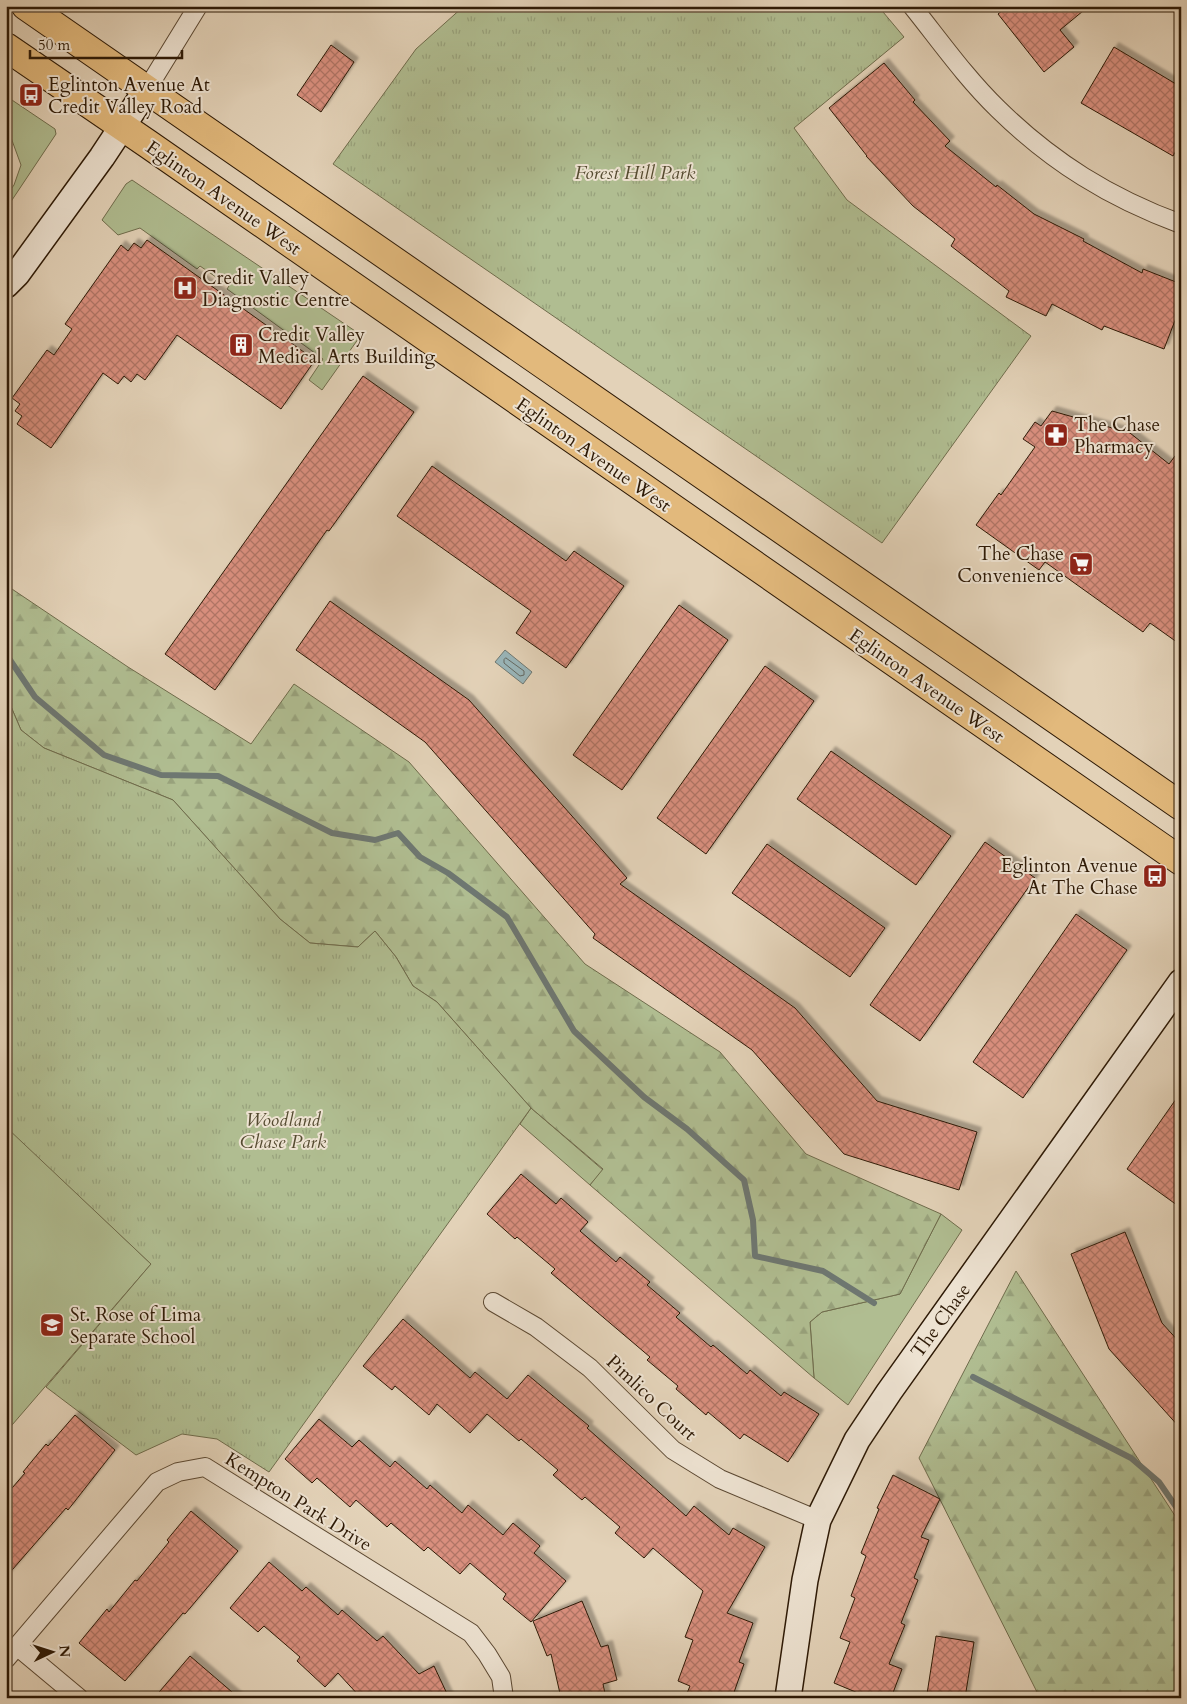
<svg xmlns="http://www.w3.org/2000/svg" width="1187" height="1704" viewBox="0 0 1187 1704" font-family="Cardo,serif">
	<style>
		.green { fill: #b0bd91; stroke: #6f6c4c }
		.forest { fill: url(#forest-firs); stroke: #6f6c4c }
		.park { fill: url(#park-tufts); stroke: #6f6c4c }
		.water { fill: #99b5b9; stroke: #6e7771 }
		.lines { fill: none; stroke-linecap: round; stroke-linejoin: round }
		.shore { stroke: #646860; stroke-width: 1 }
		.stream { stroke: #6e7771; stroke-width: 6 }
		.building { fill: url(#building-cross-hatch); stroke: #2e1a06; filter: url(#shadow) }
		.street-casing { stroke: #5b4832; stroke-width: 20 }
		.secondary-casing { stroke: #2e1a06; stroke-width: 28 }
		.primary-casing { stroke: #2e1a06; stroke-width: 30 }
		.street { stroke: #ede2d1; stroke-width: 18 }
		.secondary { stroke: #ede2d1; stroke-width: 25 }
		.primary { stroke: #e2b97c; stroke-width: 28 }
		.labels { text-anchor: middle; stroke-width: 4; stroke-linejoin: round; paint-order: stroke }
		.poi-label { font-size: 19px; fill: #2e1a06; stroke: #ede2d1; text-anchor: start }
		.park-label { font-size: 19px; font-style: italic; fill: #554b30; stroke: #ede2d1 }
		.street-label { font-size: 19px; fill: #2e1a06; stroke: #ede2d1 }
	</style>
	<defs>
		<pattern id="forest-firs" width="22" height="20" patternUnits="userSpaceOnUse" patternTransform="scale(1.25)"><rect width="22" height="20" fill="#b0bd91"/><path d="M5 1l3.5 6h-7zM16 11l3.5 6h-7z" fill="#98a27c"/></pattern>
		<pattern id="park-tufts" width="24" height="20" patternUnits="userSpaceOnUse" patternTransform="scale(1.25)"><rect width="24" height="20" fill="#b0bd91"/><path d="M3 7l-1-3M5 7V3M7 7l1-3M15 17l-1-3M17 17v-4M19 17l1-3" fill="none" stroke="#98a27c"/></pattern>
		<pattern id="building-cross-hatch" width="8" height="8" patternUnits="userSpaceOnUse" patternTransform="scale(1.25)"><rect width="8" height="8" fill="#d98f7e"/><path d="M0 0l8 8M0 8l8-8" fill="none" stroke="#b07465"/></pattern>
		<filter id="shadow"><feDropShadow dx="4.5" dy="-4.5" stdDeviation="1" flood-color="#0004"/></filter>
	</defs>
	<rect width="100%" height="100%" fill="#e3d2b8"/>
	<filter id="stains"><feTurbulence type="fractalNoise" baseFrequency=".004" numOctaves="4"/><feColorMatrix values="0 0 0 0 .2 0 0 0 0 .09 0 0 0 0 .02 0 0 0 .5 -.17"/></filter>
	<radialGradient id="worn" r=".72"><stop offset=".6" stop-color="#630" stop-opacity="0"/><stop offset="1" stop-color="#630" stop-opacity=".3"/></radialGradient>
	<!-- green -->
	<g class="green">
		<polygon points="6,96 55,129 56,134 6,209 6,196 14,185 21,165 6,124"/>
		<polygon points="132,180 361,335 322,390 309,380 323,359 227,289 229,286 200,266 197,269 140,228 118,235 102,220 126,184"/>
		<polygon points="531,1108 603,1170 590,1185 520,1124"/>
		<polygon points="12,1132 151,1264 6,1432 6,1139"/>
		<polygon points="941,1214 962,1230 848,1405 814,1378 810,1322 822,1312 900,1294"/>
	</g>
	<!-- forest -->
	<g class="forest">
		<polygon points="6,585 128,667 251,744 294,684 409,762 585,964 720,1052 806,1154 941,1214 900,1294 822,1312 810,1322 814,1378 590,1185 603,1169 531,1108 437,1002 413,986 396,957 375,931 358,947 310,943 280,919 173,800 44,748 21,730 6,695"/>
		<polygon points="1016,1271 1181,1525 1181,1698 1040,1698 919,1458"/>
	</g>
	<!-- park -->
	<g class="park">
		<polygon points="464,6 878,6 904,37 794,128 847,200 1031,336 882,543 333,164 416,49"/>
		<polygon points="6,695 21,730 44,748 173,800 280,919 310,943 358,947 375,931 396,957 413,986 437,1002 531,1108 269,1472 217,1439 182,1434 136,1455 46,1387 151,1264 6,1127"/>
	</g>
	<!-- water -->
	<polygon class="water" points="505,650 532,672 523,684 495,662"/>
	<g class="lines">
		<!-- shore -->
		<polygon class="shore" points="506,658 524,671 524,675 520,676 504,663 504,660"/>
		<!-- stream -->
		<g class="stream">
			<polyline points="6,654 35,697 104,755 161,775 218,776 332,833 375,840 398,833 420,857 448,873 507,917 574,1031 644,1097 687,1129 744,1180 753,1220 755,1256 823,1271 874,1303"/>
			<polyline points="973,1377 1131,1458 1159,1482 1181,1514"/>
		</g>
	</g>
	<!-- building -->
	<g class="building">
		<polygon points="1008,6 1089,6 1060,30 1074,47 1044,72 998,14"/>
		<polygon points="331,45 354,62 321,112 297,95"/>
		<polygon points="1114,47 1181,87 1181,142 1173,156 1081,103"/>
		<polygon points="884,63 915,100 913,102 950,141 945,146 996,187 997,185 1034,214 1084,239 1083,241 1142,273 1143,269 1181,284 1181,305 1164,349 1104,326 1102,330 1052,304 1046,316 1006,297 1009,291 951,246 955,239 913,206 866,156 867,156 829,108"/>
		<polygon points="147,240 315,360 281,409 177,335 145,380 137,374 131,382 124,376 118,384 103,373 51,448 17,424 22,416 15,411 20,404 12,398 47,350 54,355 72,329 65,324 121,245 128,251 134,243 141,248"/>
		<polygon points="363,376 414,412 329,531 327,530 215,690 165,654"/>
		<polygon points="1052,411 1130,433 1169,464 1181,448 1181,645 1150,623 1143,632 1045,562 1039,570 976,525 999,493 1001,495 1035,447 1023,439 1035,422 1041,426"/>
		<polygon points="432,466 566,561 574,551 624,586 566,668 516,633 531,611 397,516"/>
		<polygon points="330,601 469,700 627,878 620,884 795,1008 877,1101 977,1132 959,1190 844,1154 752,1050 593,938 595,934 425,742 296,650"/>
		<polygon points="679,605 728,640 622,790 573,755"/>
		<polygon points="765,666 814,701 706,854 657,818"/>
		<polygon points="831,751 951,836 916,885 797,799"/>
		<polygon points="985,842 1035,878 920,1041 870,1005"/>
		<polygon points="767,844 885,928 850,977 732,893"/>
		<polygon points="1076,914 1127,950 1023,1098 973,1062"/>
		<polygon points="1181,1092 1181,1208 1127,1169"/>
		<polygon points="521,1174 556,1204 561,1198 588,1222 580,1231 616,1262 620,1257 650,1282 647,1285 680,1313 676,1317 711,1347 713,1345 747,1374 750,1370 781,1396 784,1392 819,1414 788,1462 744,1434 740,1439 708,1412 706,1415 676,1389 678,1386 647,1360 650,1357 551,1273 555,1269 517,1237 515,1239 487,1214"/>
		<polygon points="1125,1232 1162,1323 1181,1344 1181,1429 1109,1349 1071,1254"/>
		<polygon points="403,1319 470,1378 475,1372 507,1399 528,1375 589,1426 587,1428 686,1516 694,1506 729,1535 733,1528 765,1547 727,1613 753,1623 739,1662 744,1664 732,1698 685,1698 690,1686 678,1681 693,1640 685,1637 703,1591 653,1548 644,1558 615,1533 620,1527 585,1497 582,1500 553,1475 558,1470 521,1439 519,1441 487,1414 470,1433 437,1404 429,1415 395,1386 392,1390 363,1366"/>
		<polygon points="75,1415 115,1450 68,1510 66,1508 6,1577 6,1495 25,1473 23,1472 46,1444 48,1446"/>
		<polygon points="319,1419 352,1447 359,1440 390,1467 395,1461 427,1489 430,1485 462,1513 468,1505 503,1535 513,1523 540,1546 534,1553 566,1581 531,1622 503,1599 506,1594 470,1563 460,1574 428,1547 424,1551 391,1523 387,1527 356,1500 350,1507 317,1478 312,1483 285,1459"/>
		<polygon points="893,1475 940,1499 921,1537 929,1540 914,1578 918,1580 901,1623 905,1625 889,1664 902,1669 891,1698 870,1698 834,1683 850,1642 840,1638 855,1598 851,1596 866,1556 861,1553 879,1509 877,1508"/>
		<polygon points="191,1511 238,1551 185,1614 183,1613 125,1681 79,1643 107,1609 109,1612 135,1580 137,1581 169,1542 167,1540"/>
		<polygon points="269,1562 302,1591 306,1587 338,1615 342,1610 377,1641 383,1636 419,1674 434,1666 449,1698 361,1698 338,1673 325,1687 297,1661 300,1657 264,1626 258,1632 230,1608"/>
		<polygon points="582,1601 601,1647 608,1645 617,1680 603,1684 606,1698 561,1698 551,1654 547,1656 533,1621"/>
		<polygon points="936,1636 974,1642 965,1698 947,1698 927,1694"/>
		<polygon points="190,1656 239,1698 154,1698"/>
	</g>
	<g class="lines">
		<defs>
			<g id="street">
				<path d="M912,6C940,41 966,78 998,109C1052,162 1110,198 1181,224"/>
				<polyline points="147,89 198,6"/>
				<polyline points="493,1302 536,1327 590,1368 673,1450 720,1479 818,1520"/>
				<polyline points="18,1647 79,1698"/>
				<polyline points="6,1659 157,1482 178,1472 205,1467 471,1633 487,1654 501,1677 504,1698"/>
			</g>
			<g id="secondary">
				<polyline points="6,285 17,274 102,157 147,89"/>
				<polyline points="788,1698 805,1580 818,1520 857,1440 889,1392 1181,982"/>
			</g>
			<g id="primary">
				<polyline points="26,6 1181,806"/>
				<polyline points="6,47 148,144 1181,861"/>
			</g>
		</defs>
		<!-- street casing -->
		<use href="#street" class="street-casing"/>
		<!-- secondary casing -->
		<use href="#secondary" class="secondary-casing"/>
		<!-- primary casing -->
		<use href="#primary" class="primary-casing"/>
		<!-- street -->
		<use href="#street" class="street"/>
		<!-- secondary -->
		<use href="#secondary" class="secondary"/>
		<!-- primary -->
		<use href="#primary" class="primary"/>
	</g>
	<!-- icons -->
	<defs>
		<symbol id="bus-square" viewBox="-11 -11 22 22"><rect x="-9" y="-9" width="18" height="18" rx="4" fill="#8f2418" stroke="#ede2d1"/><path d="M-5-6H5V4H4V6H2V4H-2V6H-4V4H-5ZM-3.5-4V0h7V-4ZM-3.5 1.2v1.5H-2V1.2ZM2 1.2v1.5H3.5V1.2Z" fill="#fff"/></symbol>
		<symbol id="hospital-square" viewBox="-11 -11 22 22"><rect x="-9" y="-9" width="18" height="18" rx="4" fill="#8f2418" stroke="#ede2d1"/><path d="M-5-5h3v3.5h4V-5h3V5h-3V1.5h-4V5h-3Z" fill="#fff"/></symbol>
		<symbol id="building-square" viewBox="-11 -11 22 22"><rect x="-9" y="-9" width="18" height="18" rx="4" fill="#8f2418" stroke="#ede2d1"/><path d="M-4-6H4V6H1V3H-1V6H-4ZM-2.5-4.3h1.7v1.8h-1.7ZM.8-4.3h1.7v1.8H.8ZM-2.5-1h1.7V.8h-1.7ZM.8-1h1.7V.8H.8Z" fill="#fff"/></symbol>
		<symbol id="pharmacy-square" viewBox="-11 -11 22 22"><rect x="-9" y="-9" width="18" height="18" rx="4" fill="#8f2418" stroke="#ede2d1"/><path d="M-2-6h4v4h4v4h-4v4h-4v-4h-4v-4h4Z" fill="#fff"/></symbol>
		<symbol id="supermarket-square" viewBox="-11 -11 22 22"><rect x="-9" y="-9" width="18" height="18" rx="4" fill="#8f2418" stroke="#ede2d1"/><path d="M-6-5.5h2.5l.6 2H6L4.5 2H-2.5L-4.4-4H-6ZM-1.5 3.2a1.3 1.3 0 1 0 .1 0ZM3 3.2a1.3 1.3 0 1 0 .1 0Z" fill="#fff"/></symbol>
		<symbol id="school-square" viewBox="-11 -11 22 22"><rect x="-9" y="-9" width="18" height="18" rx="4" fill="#8f2418" stroke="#ede2d1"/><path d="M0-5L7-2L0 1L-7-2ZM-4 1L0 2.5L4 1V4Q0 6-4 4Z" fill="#fff"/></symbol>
	</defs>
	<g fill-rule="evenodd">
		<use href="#bus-square" x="17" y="81" width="28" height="28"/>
		<use href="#hospital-square" x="171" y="274" width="28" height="28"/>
		<use href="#building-square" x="227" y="331" width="28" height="28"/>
		<use href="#pharmacy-square" x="1042" y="421" width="28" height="28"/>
		<use href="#supermarket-square" x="1067" y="550" width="28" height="28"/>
		<use href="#bus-square" x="1141" y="862" width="28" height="28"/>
		<use href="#school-square" x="38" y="1311" width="28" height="28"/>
	</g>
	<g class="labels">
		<!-- poi labels -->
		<g class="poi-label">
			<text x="48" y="91">Eglinton Avenue At<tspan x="48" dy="22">Credit Valley Road</tspan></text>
			<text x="202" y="284">Credit Valley<tspan x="202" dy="22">Diagnostic Centre</tspan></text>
			<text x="258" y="341">Credit Valley<tspan x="258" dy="22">Medical Arts Building</tspan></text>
			<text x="1074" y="431">The Chase<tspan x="1074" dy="22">Pharmacy</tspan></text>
			<text x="1064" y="560" text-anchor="end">The Chase<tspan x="1064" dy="22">Convenience</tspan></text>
			<text x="1138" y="872" text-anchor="end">Eglinton Avenue<tspan x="1138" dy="22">At The Chase</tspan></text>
			<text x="70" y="1321">St. Rose of Lima<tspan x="70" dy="22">Separate School</tspan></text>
		</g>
		<!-- park labels -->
		<g class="park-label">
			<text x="635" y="179">Forest Hill Park</text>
			<text x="283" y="1126">Woodland<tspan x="283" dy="22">Chase Park</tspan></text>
		</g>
		<!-- street labels -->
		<g class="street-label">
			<text transform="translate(224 197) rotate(35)" y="7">Eglinton Avenue West</text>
			<text transform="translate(594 454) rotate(35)" y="7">Eglinton Avenue West</text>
			<text transform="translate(927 685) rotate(35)" y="7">Eglinton Avenue West</text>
			<text transform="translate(940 1320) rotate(-54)" y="7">The Chase</text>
			<text transform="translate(652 1397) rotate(43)" y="7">Pimlico Court</text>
			<text transform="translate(299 1501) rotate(32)" y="7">Kempton Park Drive</text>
		</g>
	</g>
	<!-- margin -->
	<rect width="1187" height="1704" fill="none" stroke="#e3d2b8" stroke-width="25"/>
	<rect x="8" y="8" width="1172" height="1689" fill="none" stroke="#2e1a06" stroke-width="2.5"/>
	<rect x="12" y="12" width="1162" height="1679" fill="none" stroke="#2e1a06"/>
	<!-- north arrow -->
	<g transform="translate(52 1652) rotate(86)" stroke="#ede2d1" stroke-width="4" paint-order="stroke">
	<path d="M0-4L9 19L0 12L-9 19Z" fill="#2e1a06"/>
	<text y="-8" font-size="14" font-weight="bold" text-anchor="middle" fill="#2e1a06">N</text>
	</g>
	<!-- scale -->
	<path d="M30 50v8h152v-8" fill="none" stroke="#2e1a06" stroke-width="2.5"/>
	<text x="38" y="50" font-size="15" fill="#2e1a06" stroke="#ede2d1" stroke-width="4" paint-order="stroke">50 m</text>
	<rect width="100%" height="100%" filter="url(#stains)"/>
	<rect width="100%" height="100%" fill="url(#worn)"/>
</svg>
